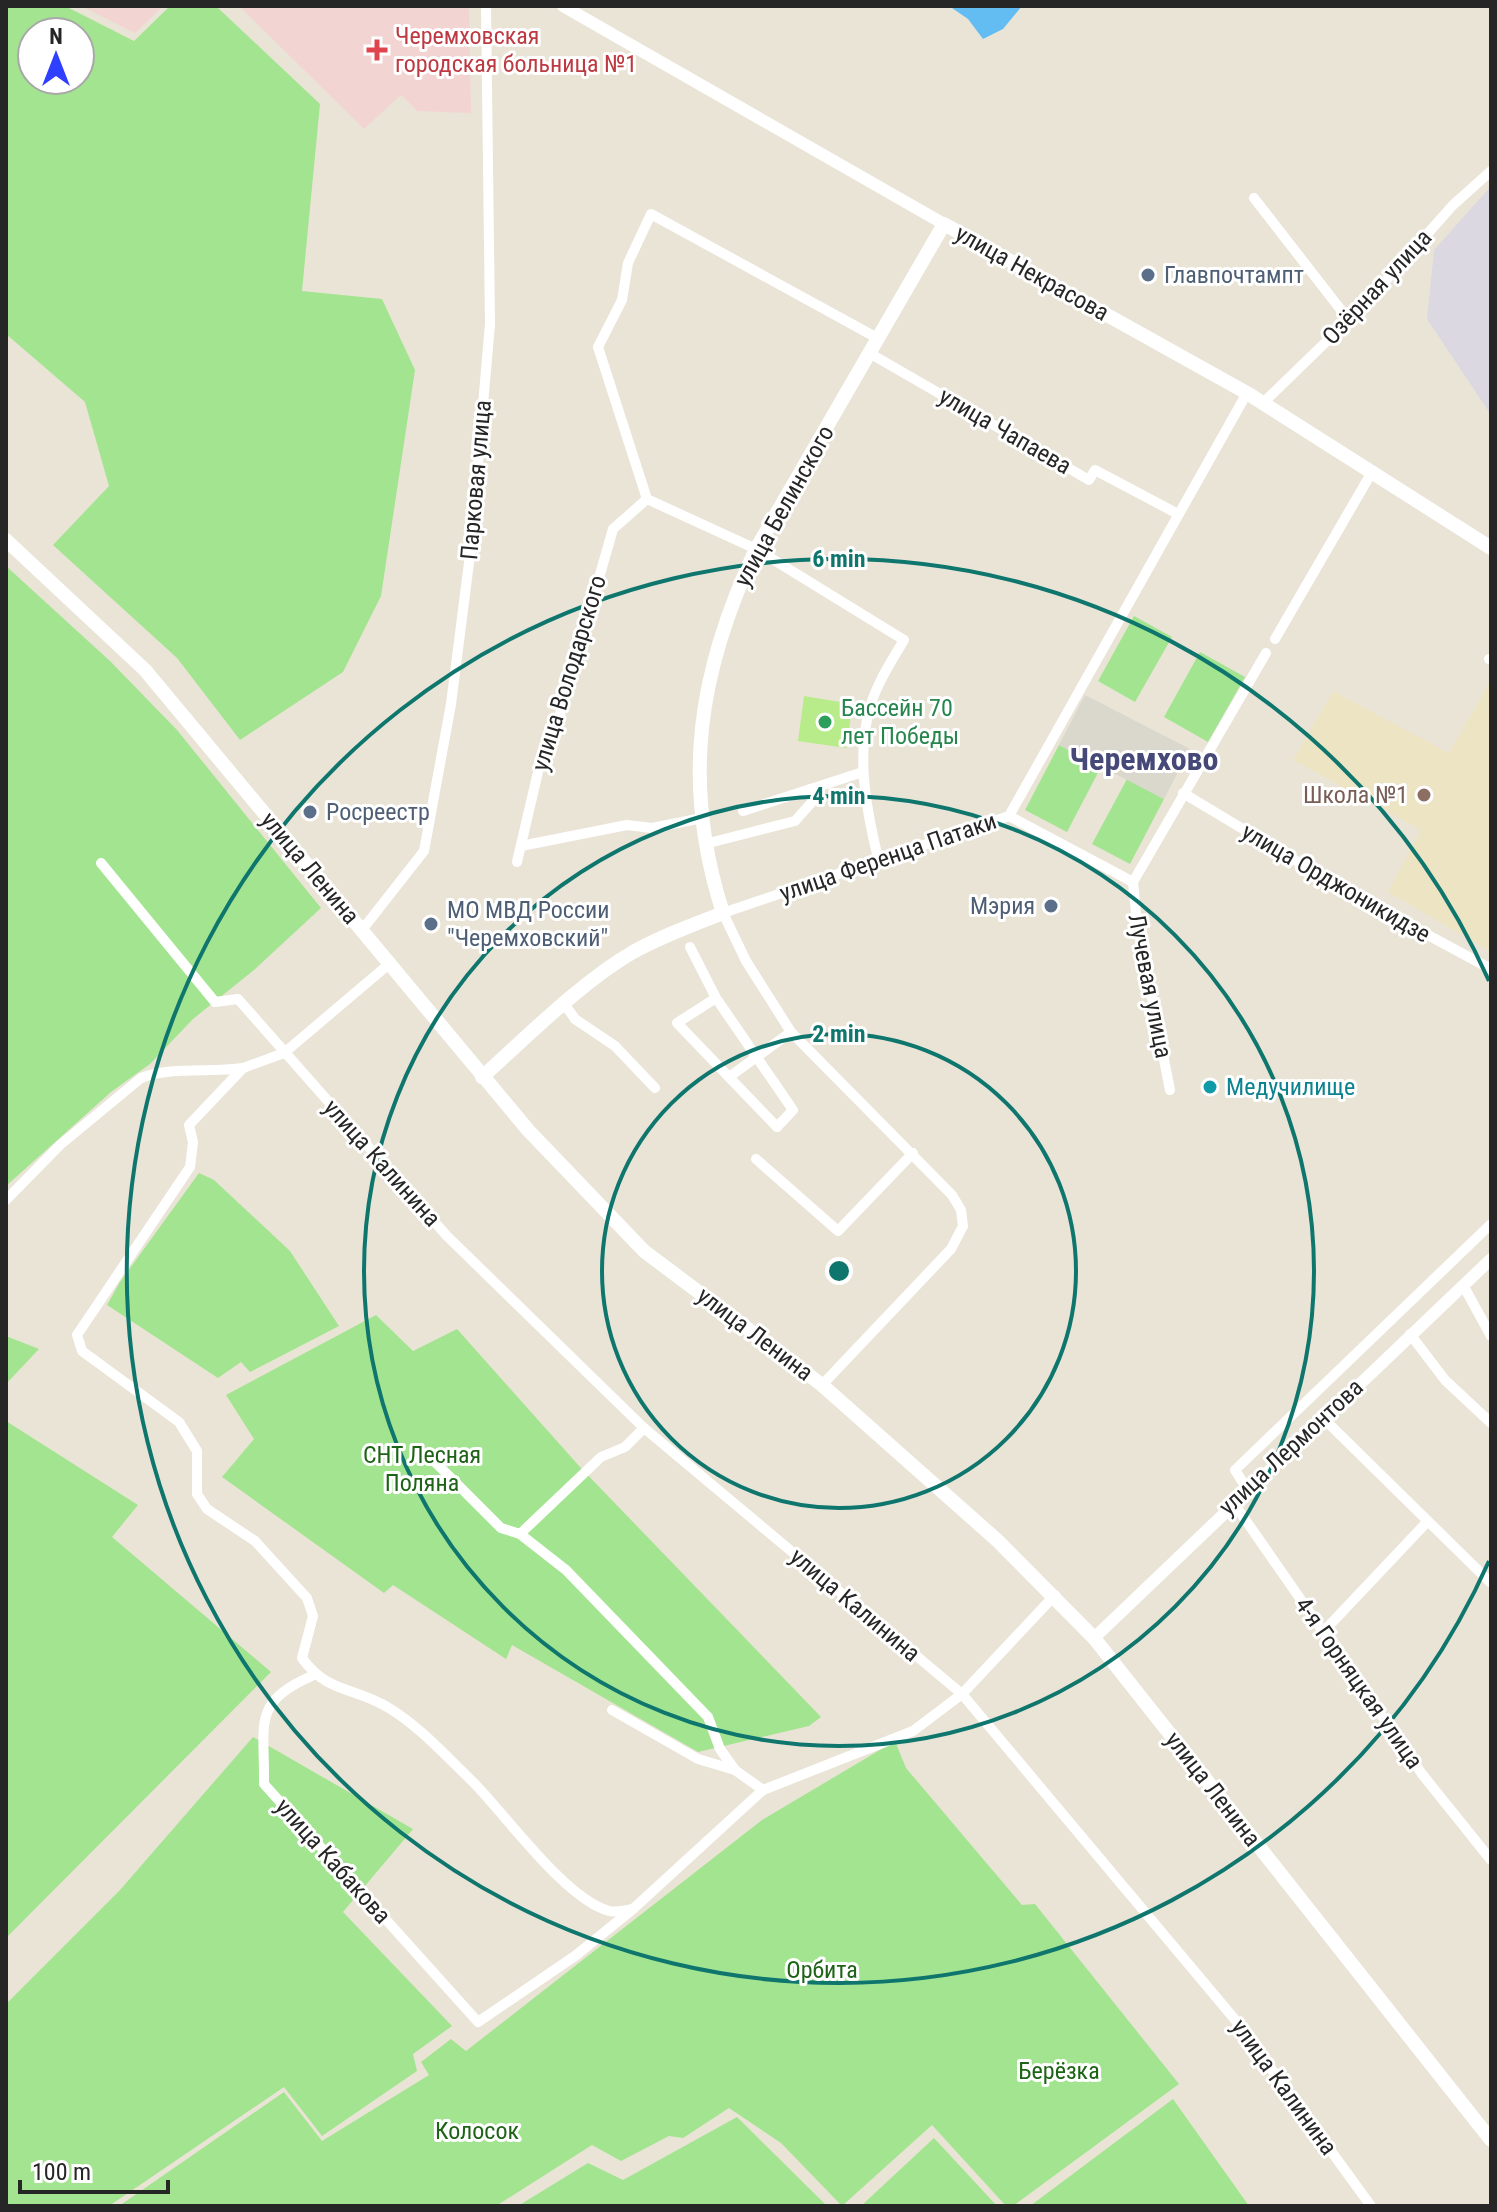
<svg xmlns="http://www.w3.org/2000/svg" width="1497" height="2212" viewBox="0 0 1497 2212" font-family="'Roboto Condensed',sans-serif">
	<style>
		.industrial { fill: #dcd8e2 }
		.education { fill: #ede4c4 }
		.medical { fill: #f2d4d3 }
		.green { fill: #a3e490; fill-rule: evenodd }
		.pitch { fill: #b8ec8a }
		.plaza { fill: #dad7cd }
		.water { fill: #63bdf3 }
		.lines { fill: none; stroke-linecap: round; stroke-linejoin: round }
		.minor { stroke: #fff; stroke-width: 10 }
		.tertiary { stroke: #fff; stroke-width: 12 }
		.secondary { stroke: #fff; stroke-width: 14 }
		.ring { fill: none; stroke: #0f766e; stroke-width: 4 }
		.health-dot { fill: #e0444e; stroke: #fff; stroke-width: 3 }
		.service-dot { fill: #5c6f8a; stroke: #fff; stroke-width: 3 }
		.leisure-dot { fill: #2e9e5b; stroke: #fff; stroke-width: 3 }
		.education-dot { fill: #8d6e63; stroke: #fff; stroke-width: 3 }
		.culture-dot { fill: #0f9aa8; stroke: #fff; stroke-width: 3 }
		.labels { text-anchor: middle; stroke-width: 6; stroke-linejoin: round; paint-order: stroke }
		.health-label { font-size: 24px; fill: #be3a42; stroke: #fff; text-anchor: start }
		.street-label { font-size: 24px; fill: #262626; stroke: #fff }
		.service-label { font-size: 24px; fill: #4e5e75; stroke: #fff; text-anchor: start }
		.leisure-label { font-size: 24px; fill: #27864d; stroke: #fff; text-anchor: start }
		.education-label { font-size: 24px; fill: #785e54; stroke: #fff; text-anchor: end }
		.culture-label { font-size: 24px; fill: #0d838f; stroke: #fff; text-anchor: start }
		.park-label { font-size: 24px; fill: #1e6416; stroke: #fff }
		.district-label { font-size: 32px; font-weight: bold; fill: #464978; stroke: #fff }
		.centre { fill: #0f766e; stroke: #fff; stroke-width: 4 }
		.ring-label { font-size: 24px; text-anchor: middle; font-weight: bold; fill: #0f766e; stroke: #fff; stroke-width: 6; stroke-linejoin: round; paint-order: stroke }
	</style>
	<rect width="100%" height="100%" fill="#eae4d7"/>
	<!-- industrial -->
	<polygon class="industrial" points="1491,186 1491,415 1427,319 1434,250"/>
	<!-- education -->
	<polygon class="education" points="1491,680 1491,952 1388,892 1421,830 1293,760 1333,691 1449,753"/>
	<!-- medical -->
	<g class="medical">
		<polygon points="81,6 163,6 135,33"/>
		<polygon points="239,6 469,6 471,113 417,111 401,95 364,129"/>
	</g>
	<!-- green -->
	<g class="green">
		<path d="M8,6H65L134,41L170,6H216L320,104L302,291L382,299L415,370L381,596L343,672L240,740L177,658L53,545L109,486L85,402L6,334ZM32,32H80V80H32Z"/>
		<polygon points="6,566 110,661 177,730 321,908 254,970 193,1019 150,1064 111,1092 6,1186"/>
		<polygon points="1134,616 1172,637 1135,702 1098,681"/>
		<polygon points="1200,652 1245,677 1208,742 1164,717"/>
		<polygon points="1059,745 1101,767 1067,832 1025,810"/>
		<polygon points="1127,779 1164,799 1130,864 1092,844"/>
		<polygon points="199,1173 214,1180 290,1251 339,1326 250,1372 241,1362 218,1378 107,1305 120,1282"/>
		<polygon points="376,1315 413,1351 457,1329 580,1467 821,1717 809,1726 698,1752 512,1645 506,1659 393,1585 384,1593 222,1477 254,1439 226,1395"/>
		<polygon points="6,1336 39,1349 6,1384"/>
		<polygon points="6,1421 138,1505 112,1537 271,1672 6,1938"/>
		<polygon points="253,1737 413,1829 343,1912 452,2026 413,2054 417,2071 322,2136 284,2087 109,2206 6,2206 6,2004 120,1890"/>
		<polygon points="895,1741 906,1768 1022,1905 1035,1904 1179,2084 1013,2206 1006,2206 932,2125 842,2206 781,2143 729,2108 683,2138 669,2136 621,2161 592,2145 496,2206 119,2206 284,2092 322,2141 429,2075 421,2062 451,2039 466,2051 762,1820"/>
		<polygon points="1173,2099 1249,2206 1030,2206"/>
		<polygon points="737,2117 827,2206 518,2206 588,2163 623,2180"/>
		<polygon points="934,2138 997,2206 861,2206"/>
	</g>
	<!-- pitch -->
	<polygon class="pitch" points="804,696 853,704 846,748 798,741"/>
	<!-- plaza -->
	<polygon class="plaza" points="1085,695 1190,749 1164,799 1059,745"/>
	<!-- water -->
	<polygon class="water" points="949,6 1022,6 1003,29 983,39 968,19"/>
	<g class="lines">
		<!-- minor -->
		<g class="minor">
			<polyline points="1254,198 1348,319"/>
			<path d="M879,339L651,214L628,263L622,300L598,347L647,499L756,549L904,640C895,655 886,669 879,684C852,739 865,806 879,862"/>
			<polyline points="871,354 1089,480 1095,470 1178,514"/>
			<polyline points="1263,403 1365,304 1453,205 1491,171"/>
			<polyline points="1275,639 1372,472"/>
			<polyline points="1489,659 1491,660"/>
			<polyline points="1183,793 1346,891 1491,969"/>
			<polyline points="743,811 863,772"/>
			<polyline points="1009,816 1133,882"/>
			<polyline points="705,844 795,821 812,802 810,789"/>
			<polyline points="521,846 627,825 652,828 702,818"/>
			<polyline points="517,862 541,759 554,735 613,529 647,499"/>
			<polyline points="101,863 215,1002 238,999 447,1236 644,1428 962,1694 1237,2022 1371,2206"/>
			<polyline points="1133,882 1266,653"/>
			<polyline points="1133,882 1137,923 1170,1090"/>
			<polyline points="362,930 424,851 451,704 470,555 490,324 486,6"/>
			<polyline points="690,947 716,998 793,1110 777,1127 677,1023 716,998"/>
			<path d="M389,964L284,1053L243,1068L189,1125L193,1142L190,1167L77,1335L82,1351L179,1422L197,1451V1494L207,1509L255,1541L307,1598L313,1616L302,1658C328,1694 353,1686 389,1708C420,1727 446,1756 472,1781C506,1815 565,1899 609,1911C616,1913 626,1910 633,1909"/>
			<polyline points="565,1005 575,1019 615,1046 655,1088"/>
			<polyline points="729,1077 791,1032"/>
			<polyline points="756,1159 838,1231 913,1153"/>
			<path d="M6,1200L60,1145L141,1078C171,1066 210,1073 243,1068"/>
			<polyline points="1463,1285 1491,1336"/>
			<polyline points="1410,1334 1445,1380 1491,1423"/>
			<polyline points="822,1385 951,1249 963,1226 961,1210 952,1195 791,1032 746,961 723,913 1009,816 1247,393"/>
			<polyline points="1324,1419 1491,1583"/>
			<polyline points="433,1460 501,1528 520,1534 601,1457 625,1447 644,1428"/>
			<polyline points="1247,1489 1235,1470 1491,1224"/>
			<polyline points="1233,1502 1422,1774 1491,1860"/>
			<polyline points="520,1534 566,1570 708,1717 720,1749 735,1770"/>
			<polyline points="1324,1631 1427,1522"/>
			<path d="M314,1675C251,1702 265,1723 264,1784L478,2022L575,1956L633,1909L763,1790L913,1731L962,1694L1055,1595"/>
			<polyline points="612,1710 698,1759 735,1770 763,1790"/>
		</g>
		<!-- tertiary -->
		<g class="tertiary">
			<polyline points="563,6 944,224"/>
			<polyline points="1094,1638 1491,1259"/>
		</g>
		<!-- secondary -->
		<g class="secondary">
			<polyline points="6,540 145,670 528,1130 644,1251 822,1385 998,1541 1094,1638 1491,2140"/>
			<path d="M482,1077C528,1036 580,983 633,952C662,936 692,925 723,913C681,782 698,672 756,549L944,224L1247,393L1491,548"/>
		</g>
	</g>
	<!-- distance rings -->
	<g class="ring">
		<circle cx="839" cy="1271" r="237"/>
		<circle cx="839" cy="1271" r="475"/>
		<path d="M1489 1561A712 712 0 1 1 1489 981"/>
	</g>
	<!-- markers -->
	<path class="health-dot" d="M373 38h8v8h8v8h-8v8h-8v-8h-8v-8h8z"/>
	<g class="service-dot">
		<circle cx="1148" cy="275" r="8"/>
		<circle cx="310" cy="812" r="8"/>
		<circle cx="1051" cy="906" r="8"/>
		<circle cx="431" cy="924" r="8"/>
	</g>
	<circle class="leisure-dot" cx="825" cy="722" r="8"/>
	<circle class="education-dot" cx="1424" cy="795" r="8"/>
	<circle class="culture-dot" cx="1210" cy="1087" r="8"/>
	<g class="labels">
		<!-- health labels -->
		<g class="health-label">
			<text x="395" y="44">Черемховская<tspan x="395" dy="28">городская больница №1</tspan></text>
		</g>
		<!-- street labels -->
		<g class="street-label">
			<text transform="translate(1032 273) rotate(29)" y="8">улица Некрасова</text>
			<text transform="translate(1377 287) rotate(-47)" y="8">Озёрная улица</text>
			<text transform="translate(1005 431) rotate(30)" y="8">улица Чапаева</text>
			<text transform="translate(476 480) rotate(-85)" y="8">Парковая улица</text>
			<text transform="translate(784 506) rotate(-61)" y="8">улица Белинского</text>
			<text transform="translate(569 673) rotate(-73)" y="8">улица Володарского</text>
			<text transform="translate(888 857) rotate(-19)" y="8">улица Ференца Патаки</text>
			<text transform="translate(310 868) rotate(50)" y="8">улица Ленина</text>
			<text transform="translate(1336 883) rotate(30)" y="8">улица Орджоникидзе</text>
			<text transform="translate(1150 986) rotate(79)" y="8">Лучевая улица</text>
			<text transform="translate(382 1163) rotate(48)" y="8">улица Калинина</text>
			<text transform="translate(755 1334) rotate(37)" y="8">улица Ленина</text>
			<text transform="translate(1291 1447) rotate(-43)" y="8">улица Лермонтова</text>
			<text transform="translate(855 1605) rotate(40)" y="8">улица Калинина</text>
			<text transform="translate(1359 1683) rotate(55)" y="8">4-я Горняцкая улица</text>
			<text transform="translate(1213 1789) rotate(52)" y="8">улица Ленина</text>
			<text transform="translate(333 1861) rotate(48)" y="8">улица Кабакова</text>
			<text transform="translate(1284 2087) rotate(54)" y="8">улица Калинина</text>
		</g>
		<!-- service labels -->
		<g class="service-label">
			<text x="1164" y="283">Главпочтампт</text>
			<text x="326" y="820">Росреестр</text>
			<text x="1035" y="914" text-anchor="end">Мэрия</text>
			<text x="447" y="918">МО МВД России<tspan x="447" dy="28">"Черемховский"</tspan></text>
		</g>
		<!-- leisure labels -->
		<g class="leisure-label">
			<text x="841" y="716">Бассейн 70<tspan x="841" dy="28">лет Победы</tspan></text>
		</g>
		<!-- education labels -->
		<g class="education-label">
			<text x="1408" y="803">Школа №1</text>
		</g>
		<!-- culture labels -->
		<g class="culture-label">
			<text x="1226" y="1095">Медучилище</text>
		</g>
		<!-- park labels -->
		<g class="park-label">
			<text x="422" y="1463">СНТ Лесная<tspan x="422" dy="28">Поляна</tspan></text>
			<text x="822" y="1978">Орбита</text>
			<text x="1059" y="2079">Берёзка</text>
			<text x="477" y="2139">Колосок</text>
		</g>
		<!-- district labels -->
		<g class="district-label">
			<text x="1144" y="770">Черемхово</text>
		</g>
	</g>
	<circle cx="839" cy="1271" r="12" class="centre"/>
	<g class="ring-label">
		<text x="839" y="567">6 min</text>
		<text x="839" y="804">4 min</text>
		<text x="839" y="1042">2 min</text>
	</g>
	<!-- border -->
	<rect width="1497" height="2212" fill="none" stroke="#262626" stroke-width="16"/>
	<!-- north arrow -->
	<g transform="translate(56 56)"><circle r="38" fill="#ffffff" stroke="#a8a8a8" stroke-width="2"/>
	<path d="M0-6L14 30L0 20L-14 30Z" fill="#2f3fff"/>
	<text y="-12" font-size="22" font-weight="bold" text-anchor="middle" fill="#262626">N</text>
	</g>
	<!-- scale -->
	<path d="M20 2180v12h148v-12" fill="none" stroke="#262626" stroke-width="4"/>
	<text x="32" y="2180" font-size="24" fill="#262626" stroke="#ffffff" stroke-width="6" paint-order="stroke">100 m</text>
</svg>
